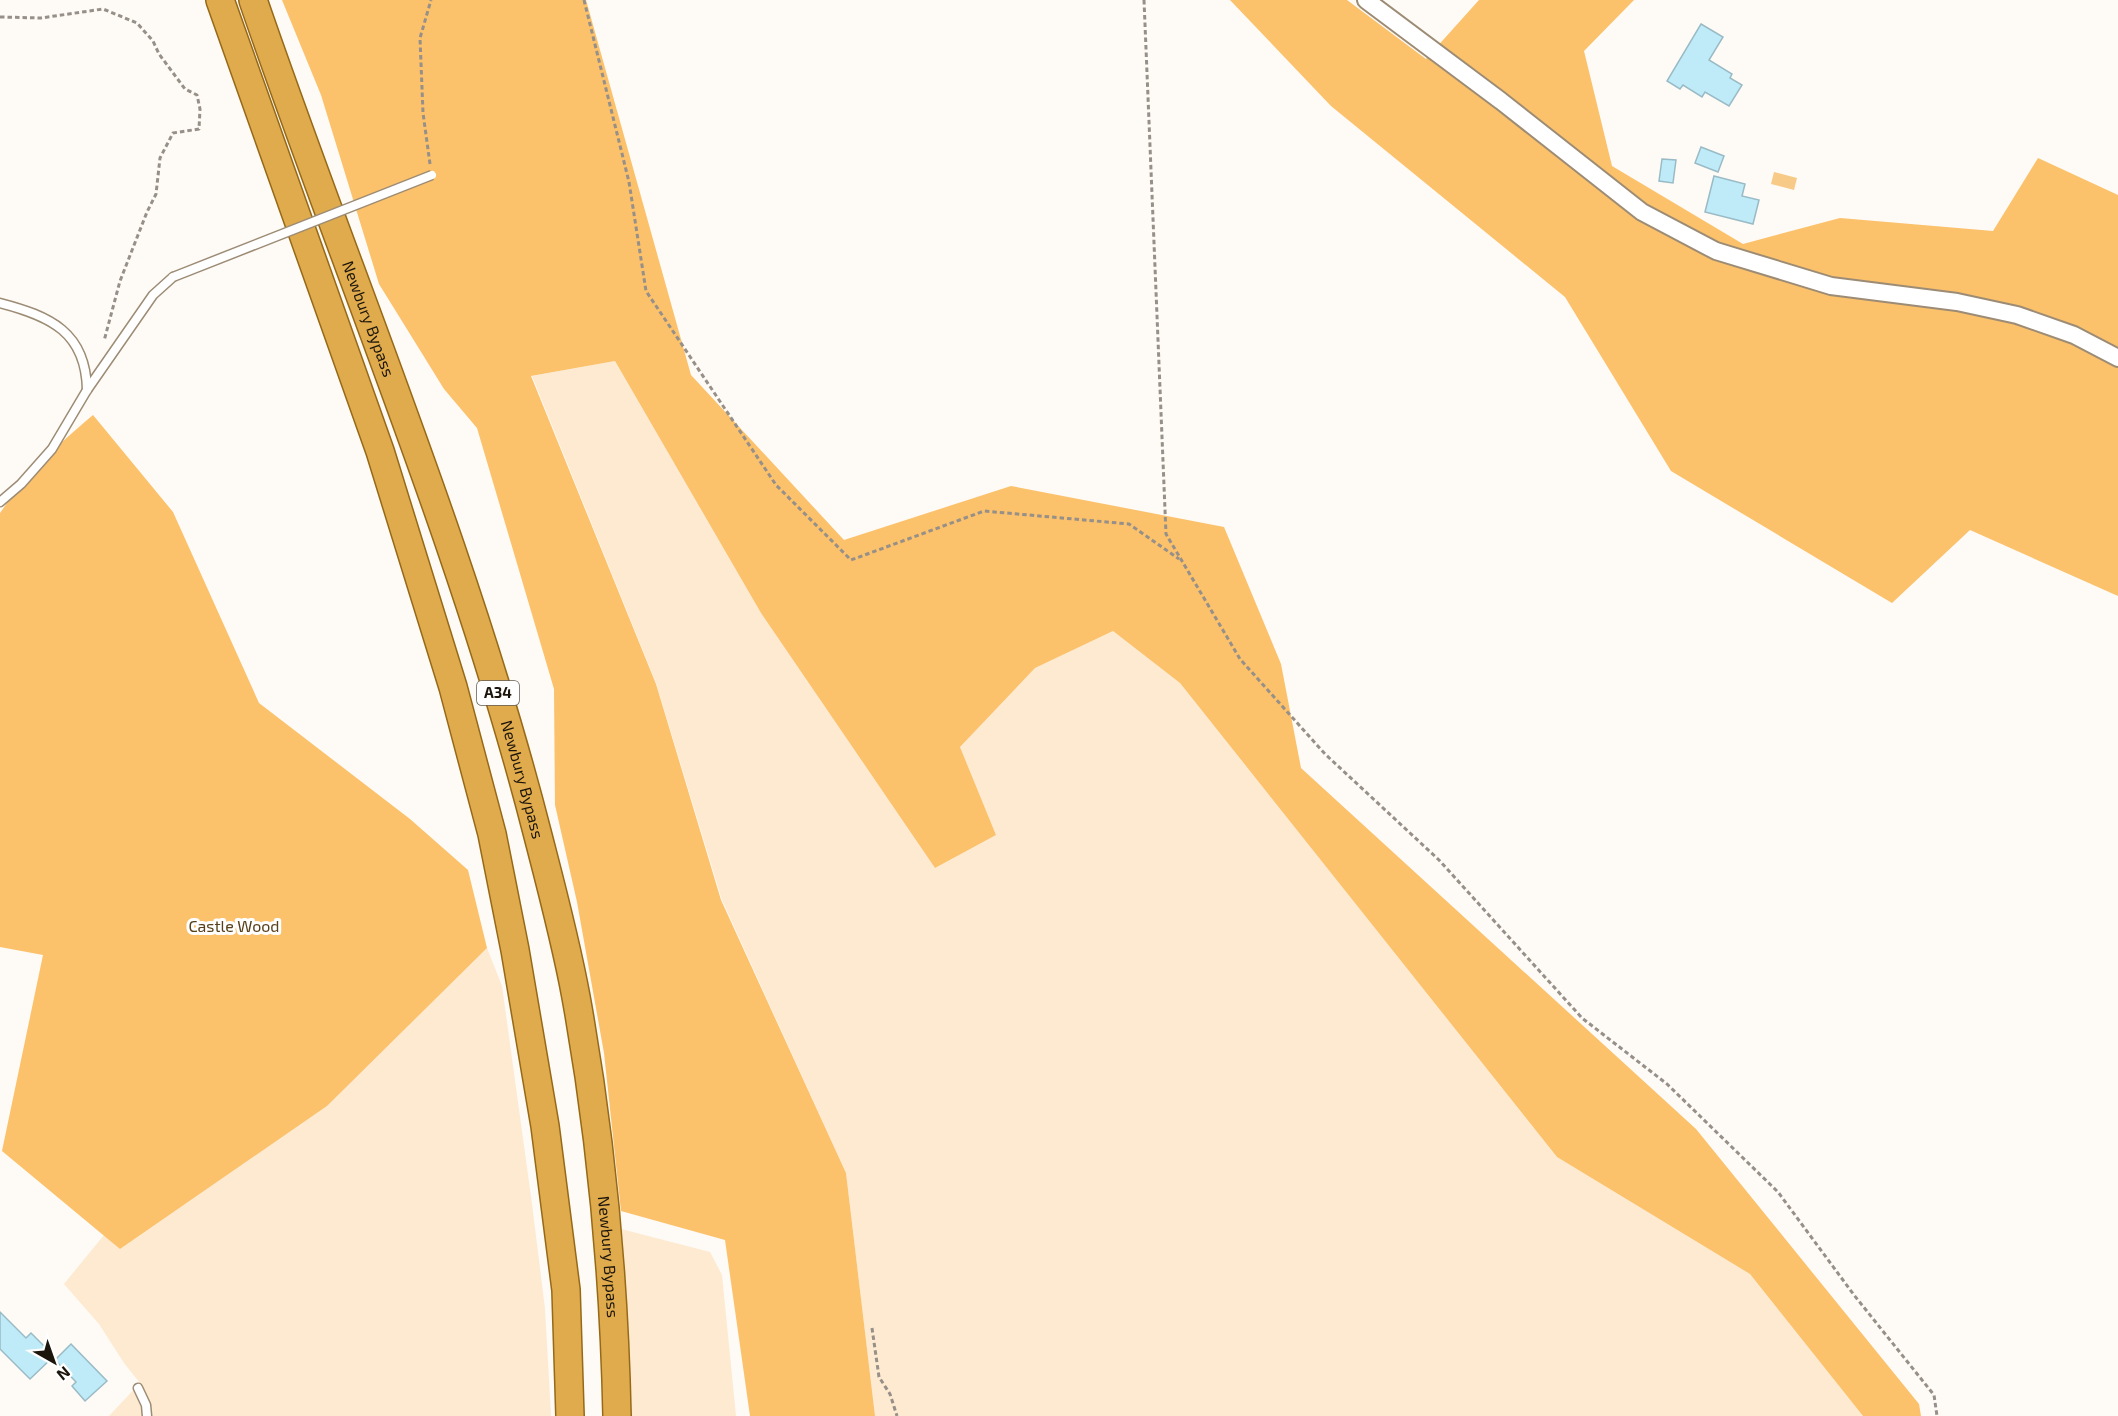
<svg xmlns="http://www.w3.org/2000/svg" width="2118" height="1416" viewBox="0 0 2118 1416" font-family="'Exo 2',sans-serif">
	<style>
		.green { fill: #fdead0 }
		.forest { fill: #fbc16b }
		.water { fill: #f8ca87 }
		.building { fill: #bfebf9; stroke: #99bbc6; stroke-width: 1.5 }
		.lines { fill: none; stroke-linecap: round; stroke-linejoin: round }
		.service-casing { stroke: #9d8c75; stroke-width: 11 }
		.minor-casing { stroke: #9d8c75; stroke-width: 20 }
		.trunk-casing { stroke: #966918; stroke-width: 30 }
		.path { stroke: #969089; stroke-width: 3; stroke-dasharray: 4.5 3; stroke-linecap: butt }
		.service { stroke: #fff; stroke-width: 8 }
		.minor { stroke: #fff; stroke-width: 16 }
		.trunk { stroke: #e0ab4c; stroke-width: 27 }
		.service-bridge-casing { stroke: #9d8c75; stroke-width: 11; stroke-linecap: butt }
		.service-bridge { stroke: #fff; stroke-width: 8 }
		.labels { text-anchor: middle; stroke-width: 6; stroke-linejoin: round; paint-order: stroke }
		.shield { fill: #fff; stroke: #605b55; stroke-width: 1.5 }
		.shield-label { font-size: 15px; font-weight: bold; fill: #1c150c }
		.street-label { font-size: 16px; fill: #1c150c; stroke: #fff }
		.park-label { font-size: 16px; fill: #58401b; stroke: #fff }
	</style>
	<rect width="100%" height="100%" fill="#fefaf5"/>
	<!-- green -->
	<g class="green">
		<polygon points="615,361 761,613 935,868 996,835 960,747 1035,668 1113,631 1180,683 1557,1157 1750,1274 1863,1416 875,1416 846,1173 722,900 656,683 532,376"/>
		<polygon points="487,948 502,986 532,1204 545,1309 551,1416 109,1416 140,1383 124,1363 99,1324 64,1284 104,1235 120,1249 327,1106"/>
		<polygon points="621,1229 710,1252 722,1275 736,1416 629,1416"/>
	</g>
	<!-- forest -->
	<g class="forest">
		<polygon points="282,0 586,0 691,375 844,540 1011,486 1224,527 1281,664 1301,768 1696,1129 1919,1404 1921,1416 1863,1416 1750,1274 1557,1157 1180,683 1113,631 1035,668 960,747 996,835 935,868 761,613 615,361 531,376 656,684 721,900 846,1173 875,1416 750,1416 725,1240 621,1211 604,1053 577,902 555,805 554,689 477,428 444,389 379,284 321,95"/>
		<polygon points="1230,0 1347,0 1426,59 1479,0 1634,0 1584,51 1612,166 1743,244 1840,218 1993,231 2038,158 2118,195 2118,596 1970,530 1892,603 1671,471 1565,297 1331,106"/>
		<path d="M93,415L173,512L259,703L410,819L468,870L487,948L327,1106L120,1249L2,1151L43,955L0,947V513C29,472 55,447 93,415Z"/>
	</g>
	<!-- water -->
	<polygon class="water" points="1774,172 1797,178 1794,190 1771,184"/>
	<!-- building -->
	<g class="building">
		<polygon points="1701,24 1723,37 1709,60 1732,74 1730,78 1742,85 1729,106 1705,92 1702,97 1683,85 1680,89 1667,81"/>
		<polygon points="1701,147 1724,156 1718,172 1695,163"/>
		<polygon points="1662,159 1676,160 1673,183 1659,181"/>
		<polygon points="1714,176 1745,184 1742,196 1759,200 1753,224 1705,212"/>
		<polygon points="0,1312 26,1338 31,1333 54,1356 30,1379 0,1349"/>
		<polygon points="71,1344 107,1381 85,1401 72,1386 76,1382 55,1360"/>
	</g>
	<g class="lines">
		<defs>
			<g id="service">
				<path d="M0,303C50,316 86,332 87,390"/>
				<polyline points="0,502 21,484 52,449 87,390 153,295 173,277"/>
				<polyline points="138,1388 146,1405 147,1416"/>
			</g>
			<polyline id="minor" points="1366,0 1501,101 1642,212 1716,251 1831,286 1957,302 2017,315 2074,335 2118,358"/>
			<g id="trunk">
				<polyline points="220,0 380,451 453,687 492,834 515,950 545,1126 566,1290 570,1416"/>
				<path id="s1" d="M253,0C348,277 464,547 537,832C551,886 566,942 576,997C601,1135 614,1276 617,1416"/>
			</g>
		</defs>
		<!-- service casing -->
		<use href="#service" class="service-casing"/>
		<!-- minor casing -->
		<use href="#minor" class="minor-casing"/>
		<!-- trunk casing -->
		<use href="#trunk" class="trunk-casing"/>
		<!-- path -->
		<g class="path">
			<polyline points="584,0 629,182 646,291 776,485 851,560 984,511 1129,524 1179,559"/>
			<polyline points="1144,0 1166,534 1240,659 1325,754 1439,860 1582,1018 1667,1084 1778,1192 1854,1295 1934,1395 1937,1416"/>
			<polyline points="0,17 41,18 103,9 137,23 153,41 159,54 185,89 197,95 200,109 199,129 173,133 160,158 156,194 147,212 120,281 104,341"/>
			<polyline points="430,164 423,113 420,38 431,0"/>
			<polyline points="872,1328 879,1377 890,1394 897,1416"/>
		</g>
		<!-- service -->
		<use href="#service" class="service"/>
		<!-- minor -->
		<use href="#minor" class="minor"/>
		<!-- trunk -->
		<use href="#trunk" class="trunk"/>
		<defs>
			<polyline id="service-bridge" points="173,277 432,175"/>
		</defs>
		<!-- service-bridge casing -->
		<use href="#service-bridge" class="service-bridge-casing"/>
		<!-- service-bridge -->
		<use href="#service-bridge" class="service-bridge"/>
	</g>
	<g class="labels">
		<!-- shield labels -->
		<rect class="shield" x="477" y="681" width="42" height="24" rx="4.5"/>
		<g class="shield-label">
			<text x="498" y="698">A34</text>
		</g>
		<!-- street labels -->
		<g class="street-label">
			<text dy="6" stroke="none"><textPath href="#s1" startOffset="339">Newbury Bypass</textPath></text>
			<text dy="6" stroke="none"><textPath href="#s1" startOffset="825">Newbury Bypass</textPath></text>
			<text dy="6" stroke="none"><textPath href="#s1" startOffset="1311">Newbury Bypass</textPath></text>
		</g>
		<!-- park labels -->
		<g class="park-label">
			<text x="234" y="932">Castle Wood</text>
		</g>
	</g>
	<!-- north arrow -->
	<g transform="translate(54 1362) rotate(140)" stroke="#ffffff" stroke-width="4.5" paint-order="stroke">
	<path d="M0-4.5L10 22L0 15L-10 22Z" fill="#1c150c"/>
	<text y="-9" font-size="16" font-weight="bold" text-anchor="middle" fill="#1c150c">N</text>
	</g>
</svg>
